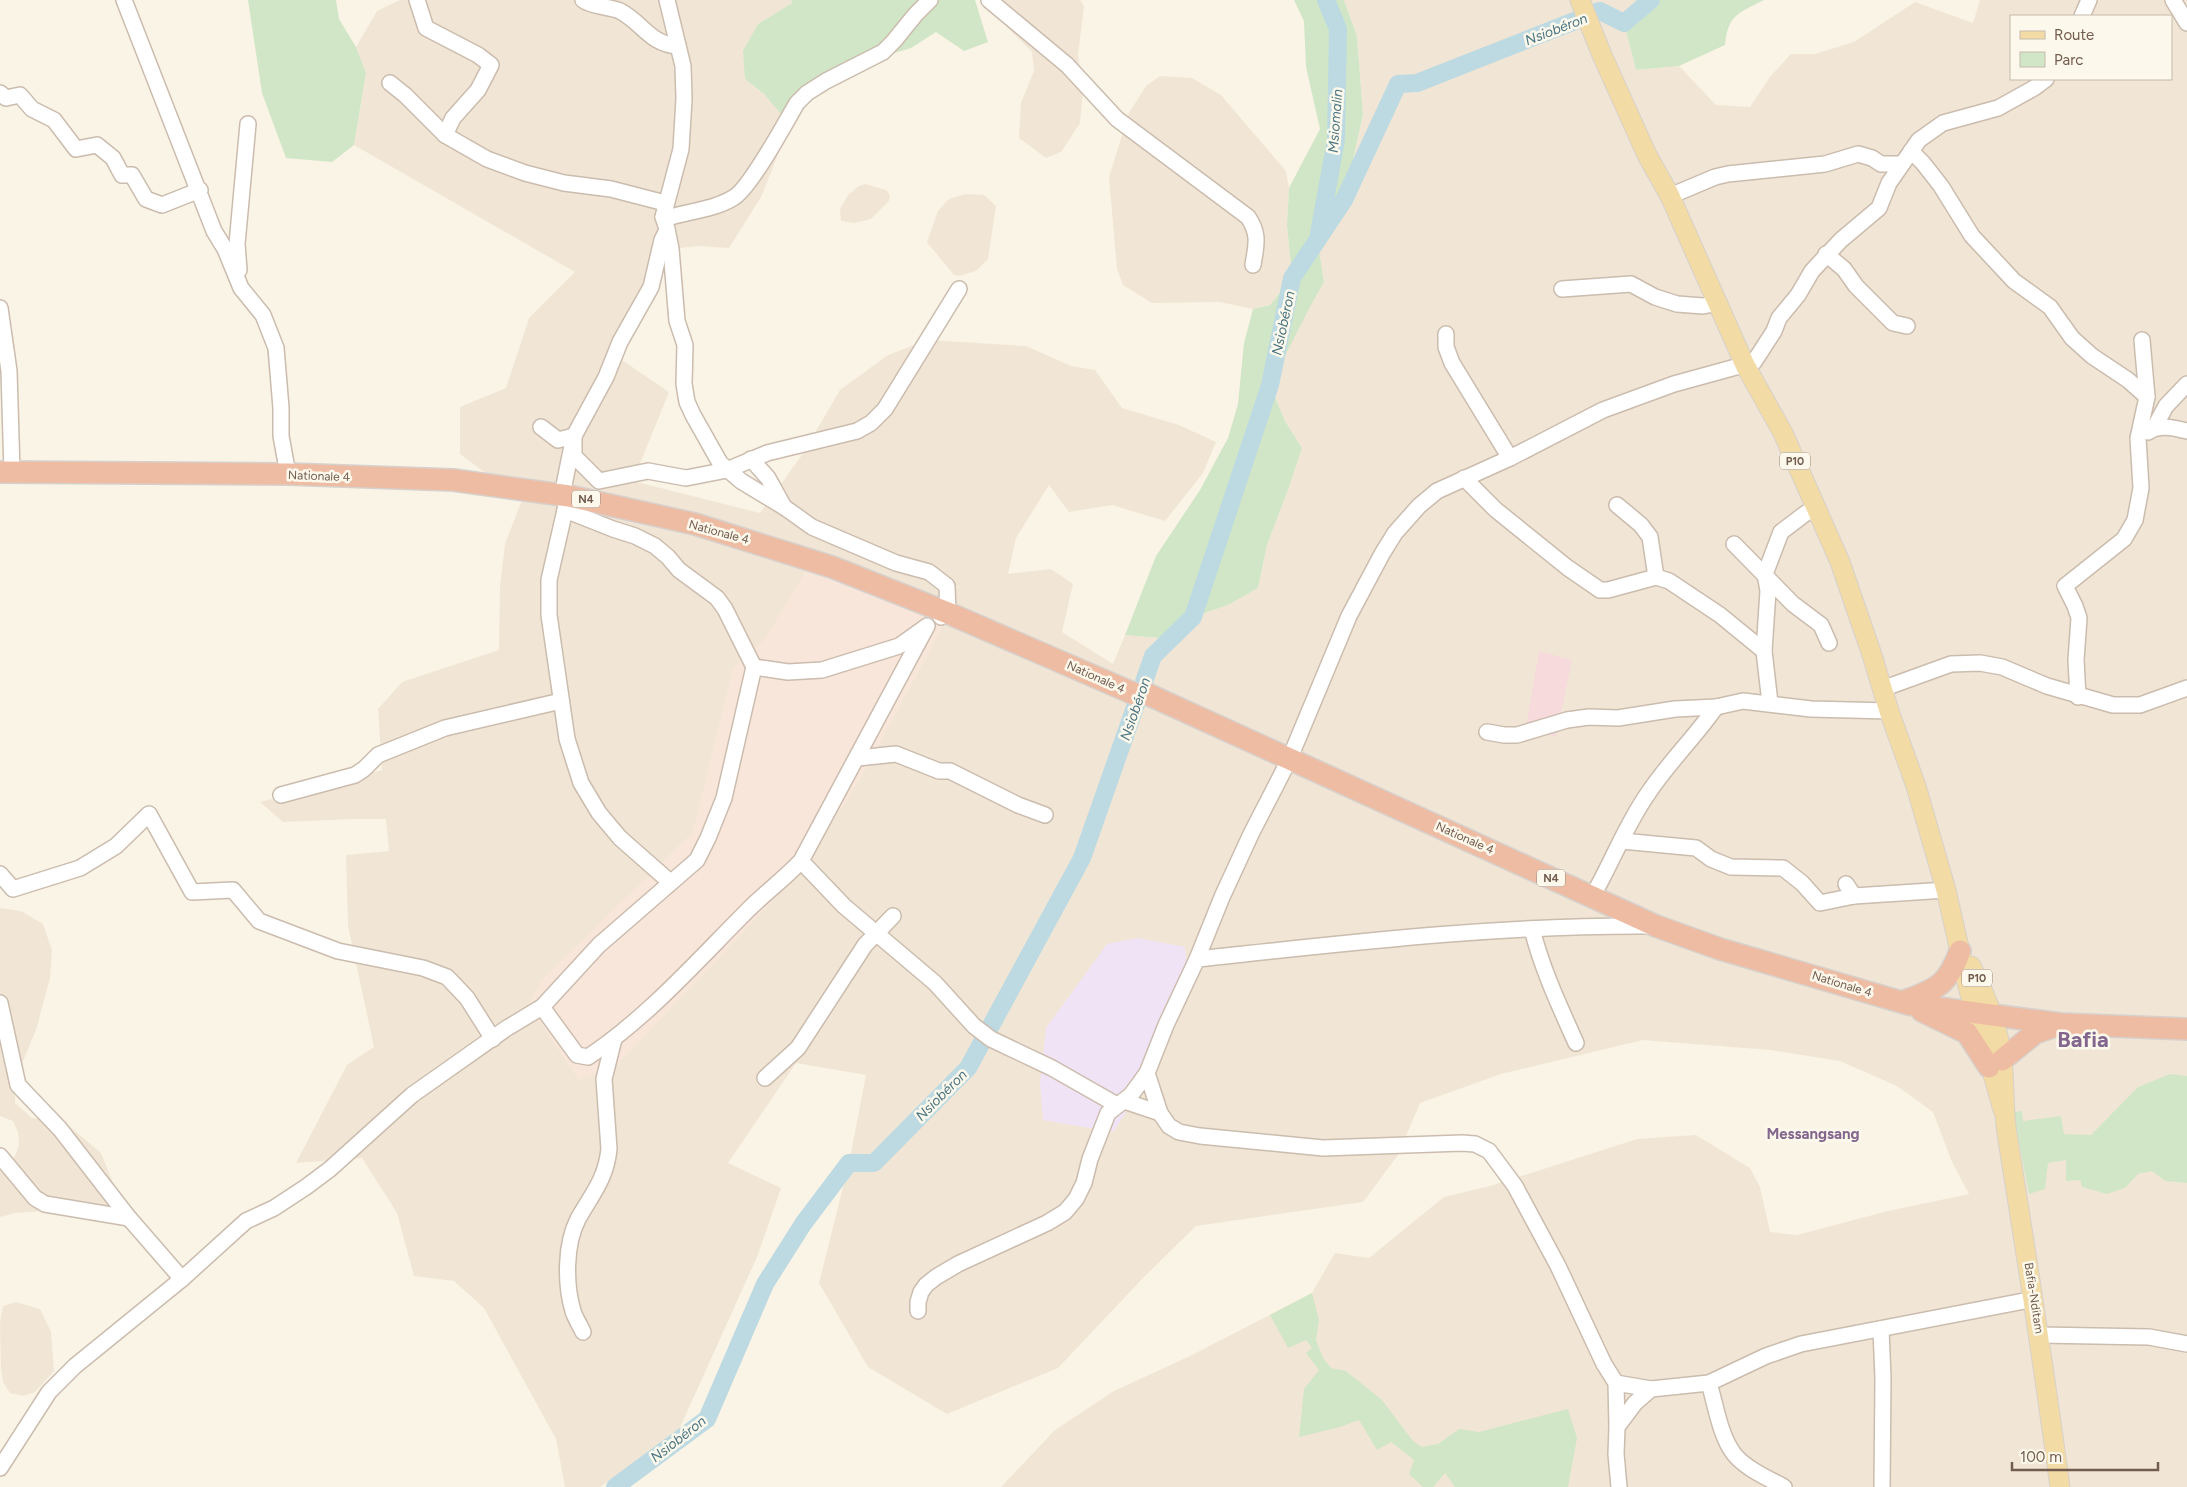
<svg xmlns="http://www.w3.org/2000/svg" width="2187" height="1487" viewBox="0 0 2187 1487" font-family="Figtree,sans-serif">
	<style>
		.residential { fill: #f1e6d5; fill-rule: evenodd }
		.commercial { fill: #f9e6db }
		.education { fill: #f1e3f6 }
		.medical { fill: #f7dadc }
		.green { fill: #d1e6c6 }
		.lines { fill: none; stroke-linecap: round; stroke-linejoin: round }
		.river { stroke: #bddae2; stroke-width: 18 }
		.minor-casing { stroke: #cbbcae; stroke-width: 18 }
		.major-casing { stroke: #d7d1cd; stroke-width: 21 }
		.highway-casing { stroke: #d7d1cd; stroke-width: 24 }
		.minor { stroke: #fff; stroke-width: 15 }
		.major { stroke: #f2dba5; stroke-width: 19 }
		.highway { stroke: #eebca3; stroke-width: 21 }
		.labels { text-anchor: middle; stroke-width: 5; stroke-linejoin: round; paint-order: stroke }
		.shield { fill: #fdf8ec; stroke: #9b8b7d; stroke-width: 1 }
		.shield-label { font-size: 11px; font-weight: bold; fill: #715c4d }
		.street-label { font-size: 12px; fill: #715c4d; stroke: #fdf8ec }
		.water-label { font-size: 14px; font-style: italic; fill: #497582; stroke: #fdf8ec }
		.quarter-label { font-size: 15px; font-weight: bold; fill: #82668d; stroke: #fdf8ec }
		.town-label { font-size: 22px; font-weight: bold; fill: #82668d; stroke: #fdf8ec }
	</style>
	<rect width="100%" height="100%" fill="#faf4e6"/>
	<!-- residential -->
	<g class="residential">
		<path d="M400,0H791L792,3L758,24L745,79L764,94L790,125L761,197L729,248L700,246L680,248L650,273L613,354L669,392L633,481L760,513L802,455L840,390L888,355L928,340L1026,346L1071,366L1095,370L1122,408L1179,425L1216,442L1203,473L1165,521L1112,505L1069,512L1049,485L1016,538L1008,574L1051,569L1073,584L1062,632L1113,664L1125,635L1182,640L1193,617L1228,605L1258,588L1267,545L1289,487L1302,448L1285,421L1270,385L1310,306L1324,282L1318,243L1344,200L1363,116L1357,36L1344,0H1645L1646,3L1624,23L1636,70L1679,66L1716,105L1750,107L1770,77L1791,54H1815L1854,42L1915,2L1973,23L1980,0H2187V1487H1001L1055,1430L1114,1391L1190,1356L1312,1293L1335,1253L1369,1258L1444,1197L1490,1186L1637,1139L1696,1135L1750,1168L1760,1187L1770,1232L1797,1235L1888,1211L1969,1194L1952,1162L1933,1112L1897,1086L1840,1061L1770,1050L1643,1040L1501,1074L1420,1103L1398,1155L1363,1202L1196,1226L1143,1278L1058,1368L947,1414L868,1367L819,1283L849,1163L866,1075L796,1063L728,1163L781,1188L757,1257L678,1432L600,1487H565L556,1439L484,1308L454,1281L414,1276L397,1213L362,1158L296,1163L347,1065L374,1047L348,926L346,855L389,851L386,819H352L283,822L260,802L382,770L378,709L402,682L499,650L500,587L505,544L522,500L460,454V407L506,388L529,318L575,272L354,145L366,73L356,47L377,11ZM2011,16H2171V79H2011Z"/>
		<polygon points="980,0 1080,0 1084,6 1078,55 1083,90 1080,123 1061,152 1046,158 1019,138 1021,103 1034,71 1032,52"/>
		<polygon points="1160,76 1192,78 1221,95 1286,171 1289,188 1287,225 1292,278 1270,305 1253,309 1220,302 1152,303 1123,285 1117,269 1109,177 1129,113 1146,86"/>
		<polygon points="865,184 886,190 890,195 889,201 871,219 854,223 841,221 840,209 848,195 859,186"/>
		<polygon points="965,194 984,195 996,206 988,259 976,271 959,276 954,275 927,242 938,211 949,199"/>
		<polygon points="0,908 21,911 43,924 52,950 50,978 36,1030 15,1080 15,1103 32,1118 44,1119 70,1127 101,1153 116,1190 111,1202 102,1214 44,1211 15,1213 0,1217 0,1166 14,1158 19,1146 18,1132 13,1121 0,1116"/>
		<polygon points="16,1302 40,1309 51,1332 54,1371 35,1392 23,1396 10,1393 3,1382 1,1368 0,1323 3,1306"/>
	</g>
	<!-- commercial -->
	<polygon class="commercial" points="811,563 948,617 864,772 801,871 615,1067 579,1080 529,1005 541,981 693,832 733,668 764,640"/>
	<!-- education -->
	<polygon class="education" points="1138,938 1185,947 1187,969 1137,1095 1113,1132 1043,1120 1040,1083 1046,1028 1107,944"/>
	<!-- medical -->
	<polygon class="medical" points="1539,651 1572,660 1556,737 1526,727"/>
	<!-- green -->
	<g class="green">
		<polygon points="248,0 336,0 339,19 356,47 366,73 354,145 332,162 286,158 262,93"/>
		<polygon points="791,0 975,0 988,42 964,51 936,32 911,48 853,65 806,102 790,125 764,94 745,79 743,51 758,24 792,3"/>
		<polygon points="1294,0 1344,0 1357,36 1363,115 1344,200 1318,243 1324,282 1310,307 1270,385 1285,421 1302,448 1289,487 1267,545 1258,588 1228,605 1193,617 1182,640 1125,635 1156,556 1200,490 1228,438 1238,404 1244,343 1253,309 1270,305 1292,278 1287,225 1289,188 1320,129 1306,67 1304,21"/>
		<path d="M1651,0H1764C1739,13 1728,14 1725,45L1679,66L1636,70L1624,23Z"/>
		<polygon points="2170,1074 2187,1076 2187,1183 2165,1181 2152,1171 2138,1174 2125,1188 2107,1194 2082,1187 2080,1180 2066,1181 2066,1160 2048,1163 2045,1189 2029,1194 2013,1112 2022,1111 2023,1121 2061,1116 2064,1134 2091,1135 2138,1087"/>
		<polygon points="1312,1293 1319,1320 1316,1340 1323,1358 1331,1368 1346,1371 1382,1400 1413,1441 1422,1447 1438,1444 1459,1429 1479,1432 1568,1409 1577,1438 1568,1487 1455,1487 1445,1473 1433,1487 1423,1487 1409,1474 1414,1460 1391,1442 1377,1450 1359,1420 1340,1427 1299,1437 1304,1389 1319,1370 1306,1353 1312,1348 1306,1340 1288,1348 1270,1315"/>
	</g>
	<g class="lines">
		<!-- river -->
		<g class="river">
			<polyline points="1319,233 1336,140 1338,29 1326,0"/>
			<polyline points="615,1487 707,1419 765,1284 803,1224 849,1163 874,1163 968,1068 1082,858 1153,656 1193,617 1270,385 1292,278 1344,200 1398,84 1417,83 1600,11 1624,23 1651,0"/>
		</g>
		<defs>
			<g id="minor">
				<polyline points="124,0 214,231 225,249 241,288 263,315 276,348 281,408 281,436 288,474"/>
				<polyline points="417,0 426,28 478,55 491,65 478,90 453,118 445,135 487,159 525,173 564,183 611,189 665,203"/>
				<path d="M583,0C592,7 608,6 620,11C643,23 649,44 678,46"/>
				<polyline points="667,0 683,66 684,99 681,149 663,217 667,229 671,249 677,321 685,345 684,384 687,402 693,415 720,463 741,481 784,507 812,527 896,563 929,572 947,586 948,613 941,617"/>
				<path d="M989,0L1067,65L1117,119L1248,217C1260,235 1256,245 1253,265"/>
				<polyline points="2173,0 2187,23"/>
				<polyline points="2082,16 2089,0"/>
				<polyline points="390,83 405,95 445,135"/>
				<polyline points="0,93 6,98 20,95 32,109 54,120 76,149 97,145 113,158 122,175 132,175 146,199 162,205 200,190"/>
				<polyline points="1911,151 1923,163 1941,186 1972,236 2014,281 2050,307 2072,338 2092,356 2128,380 2147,397"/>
				<polyline points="1670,196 1715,177 1728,174 1825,164 1858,154 1872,158 1881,164 1902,164"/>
				<path d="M663,217H671C691,211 715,209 733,198C750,189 785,123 797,103L807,93L826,81L883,52L894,41L915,15L930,0"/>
				<polyline points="1826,254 1844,269 1856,286 1893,323 1907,326"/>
				<polyline points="239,270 237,244 248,124"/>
				<polyline points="1562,289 1631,284 1655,297 1677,304 1703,306 1719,303"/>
				<polyline points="0,308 9,371 12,472"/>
				<polyline points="1446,334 1446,347 1452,363 1510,458"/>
				<polyline points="541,427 558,440 574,436 574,456 599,481 648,471 686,478 727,470 767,453 857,431 871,423 885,409 959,289"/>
				<polyline points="2154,428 2166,406 2187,384"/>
				<path d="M2148,432C2160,424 2174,428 2187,431"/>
				<polyline points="751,459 768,478 784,507"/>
				<polyline points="1464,478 1496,510 1568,568 1600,590 1608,590 1656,577 1669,581 1720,615 1764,651"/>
				<polyline points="562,495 574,436 606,377 620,342 651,287 662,240 667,230"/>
				<polyline points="1617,505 1641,525 1650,537 1656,577"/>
				<polyline points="565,510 549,580 549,615 567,739 581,783 599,813 620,838 670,882"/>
				<polyline points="1734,544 1793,604 1821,625 1829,643"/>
				<polyline points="1882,689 1951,664 1980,663 2002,667 2047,686 2113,705 2140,705 2187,688"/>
				<polyline points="2078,697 2076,660 2079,618 2075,606 2065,586 2124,539 2135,520 2141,488 2138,438 2147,397 2142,340"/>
				<polyline points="1770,703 1764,651 1768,591 1765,574 1781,532 1806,513 1816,509"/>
				<polyline points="1487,732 1504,735 1517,735 1567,720 1589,717 1618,718 1675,709 1716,707 1743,701 1811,709 1889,711"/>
				<polyline points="858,758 896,754 939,771 950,771 1018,805 1045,815"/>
				<polyline points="281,795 355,775 364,769 378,755 445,728 561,701"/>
				<polyline points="1622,841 1696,848 1711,859 1731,867 1783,868 1802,883 1820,903 1854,896"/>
				<polyline points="801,861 844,906 935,983 974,1026 991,1039 1052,1068 1117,1105"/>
				<polyline points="0,874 13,889 80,868 116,846 149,814 192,892 233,890 259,921 338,951 423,968 447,977 467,998 493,1039"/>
				<polyline points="1846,884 1854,896 1946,890"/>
				<path d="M1592,897C1612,863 1626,824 1649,792C1669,762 1695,737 1716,707"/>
				<path d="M1532,929C1542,969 1559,1005 1576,1043"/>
				<polyline points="1197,959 1222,897 1251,834 1289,760 1349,616 1382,554 1395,533 1419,506 1437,491 1510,458 1603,410 1674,384 1754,362 1774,331 1779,318 1798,295 1812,271 1841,240 1879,208 1889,183 1919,140 1943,123 1998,108 2034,88 2046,79"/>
				<polyline points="0,1003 18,1085 60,1129 129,1218 182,1279"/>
				<path d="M542,1007L577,1055L588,1057C648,1017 697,961 748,910C765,893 784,879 801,861L927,626L899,646L822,670L788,672L754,667"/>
				<polyline points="1147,1073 1160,1113 1169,1126 1179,1132 1200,1136 1323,1148 1462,1143 1475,1144 1489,1151 1515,1186 1558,1266 1604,1364 1616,1383 1617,1427"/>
				<polyline points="765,1078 798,1048 865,945 893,916"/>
				<polyline points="1124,1101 1160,1113"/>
				<polyline points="0,1156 35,1198 45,1204 129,1218"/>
				<path d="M918,1311V1302L921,1292L926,1285L936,1277L958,1264L1047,1223L1065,1212L1076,1199L1084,1183L1090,1159L1108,1113L1131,1095L1147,1073L1166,1025L1197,959C1348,943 1498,925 1650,926"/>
				<polyline points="1881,1329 1883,1378 1882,1487"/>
				<path d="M583,1332C580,1325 575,1318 573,1311C565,1284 565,1244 578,1219C592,1194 606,1179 609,1149L604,1079L614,1039"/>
				<polyline points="2040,1335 2149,1337 2187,1344"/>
				<polyline points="1616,1383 1651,1389"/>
				<path d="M1709,1383C1716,1406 1720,1436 1734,1454C1746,1469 1768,1478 1784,1487"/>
				<polyline points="0,1468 49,1392 75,1366 182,1279 246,1221 274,1208 306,1187 330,1169 412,1095 507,1028 542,1007 599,945 697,860 708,838 724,798 754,667 725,609 717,598 679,570 668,557 655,546 635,536 613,529 565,510 569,496"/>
				<polyline points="1619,1487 1616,1454 1617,1427 1635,1403 1651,1389 1709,1383 1766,1356 1801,1344 2034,1299"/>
			</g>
			<g id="major">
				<polyline points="1580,0 1602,55 1647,155 1670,196 1745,365 1783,433 1840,562 1872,655 1889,711 1916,786 1946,890 1968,987 2003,1110"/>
				<path d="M1971,966C1986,996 1998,1025 2002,1059C2005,1084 2003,1109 2007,1134C2026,1252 2044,1369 2060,1487"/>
			</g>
			<g id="highway">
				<polyline points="0,472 288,474 453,480 569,496 695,524 832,567 948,613 1137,695 1145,693 1656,926 1720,949 1908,1004 2061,1024 2187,1029"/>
				<path d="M1902,1002C1936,989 1947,987 1960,951"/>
				<polyline points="1922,1011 1967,1033 1989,1067"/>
				<polyline points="2002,1060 2035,1033 2058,1025"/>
			</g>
		</defs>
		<!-- minor casing -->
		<use href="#minor" class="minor-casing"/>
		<!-- major casing -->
		<use href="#major" class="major-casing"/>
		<!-- highway casing -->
		<use href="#highway" class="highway-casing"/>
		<!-- minor -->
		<use href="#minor" class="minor"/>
		<!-- major -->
		<use href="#major" class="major"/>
		<!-- highway -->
		<use href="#highway" class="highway"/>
	</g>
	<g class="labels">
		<!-- shield labels -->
		<g class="shield">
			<rect x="1780" y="452.5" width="30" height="17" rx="4"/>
			<rect x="572" y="490.5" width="28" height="17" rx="4"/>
			<rect x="1537" y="869.5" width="28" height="17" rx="4"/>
			<rect x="1962" y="969.5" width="30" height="17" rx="4"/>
		</g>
		<g class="shield-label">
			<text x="1795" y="465">P10</text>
			<text x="586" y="503">N4</text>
			<text x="1551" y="882">N4</text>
			<text x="1977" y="982">P10</text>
		</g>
		<!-- street labels -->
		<g class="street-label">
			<text transform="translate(319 476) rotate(2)" y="4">Nationale 4</text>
			<text transform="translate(719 532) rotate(15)" y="4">Nationale 4</text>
			<text transform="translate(1096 677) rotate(24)" y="4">Nationale 4</text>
			<text transform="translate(1465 838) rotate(24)" y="4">Nationale 4</text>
			<text transform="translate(1842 984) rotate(17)" y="4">Nationale 4</text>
			<text transform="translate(2034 1298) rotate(81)" y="4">Bafia-Nditam</text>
		</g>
		<!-- water labels -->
		<g class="water-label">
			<text transform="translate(1556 29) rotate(-21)" y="5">Nsiobéron</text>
			<text transform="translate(1335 121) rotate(-86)" y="5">Msiomalin</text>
			<text transform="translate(1283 323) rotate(-78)" y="5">Nsiobéron</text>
			<text transform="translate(1135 709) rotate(-71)" y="5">Nsiobéron</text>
			<text transform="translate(941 1095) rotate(-45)" y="5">Nsiobéron</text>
			<text transform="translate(678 1439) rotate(-38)" y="5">Nsiobéron</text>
		</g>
		<!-- quarter labels -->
		<g class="quarter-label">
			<text x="1813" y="1139">Messangsang</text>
		</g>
		<!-- town labels -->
		<g class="town-label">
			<text x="2083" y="1047">Bafia</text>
		</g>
	</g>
	<!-- legend -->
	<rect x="2010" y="15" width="162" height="65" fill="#fdf8ec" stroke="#c5baac"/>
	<rect x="2020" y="31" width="25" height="8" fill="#f2dba5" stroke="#c5baac"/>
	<text x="2054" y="40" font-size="15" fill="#715c4d">Route</text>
	<rect x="2020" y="52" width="25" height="15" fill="#d1e6c6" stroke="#c5baac"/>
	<text x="2054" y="65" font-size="15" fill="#715c4d">Parc</text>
	<!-- scale -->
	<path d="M2012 1462v8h146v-8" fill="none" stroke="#715c4d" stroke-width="2.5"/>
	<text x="2020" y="1462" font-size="15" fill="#715c4d" stroke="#fdf8ec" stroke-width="4" paint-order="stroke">100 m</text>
</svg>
